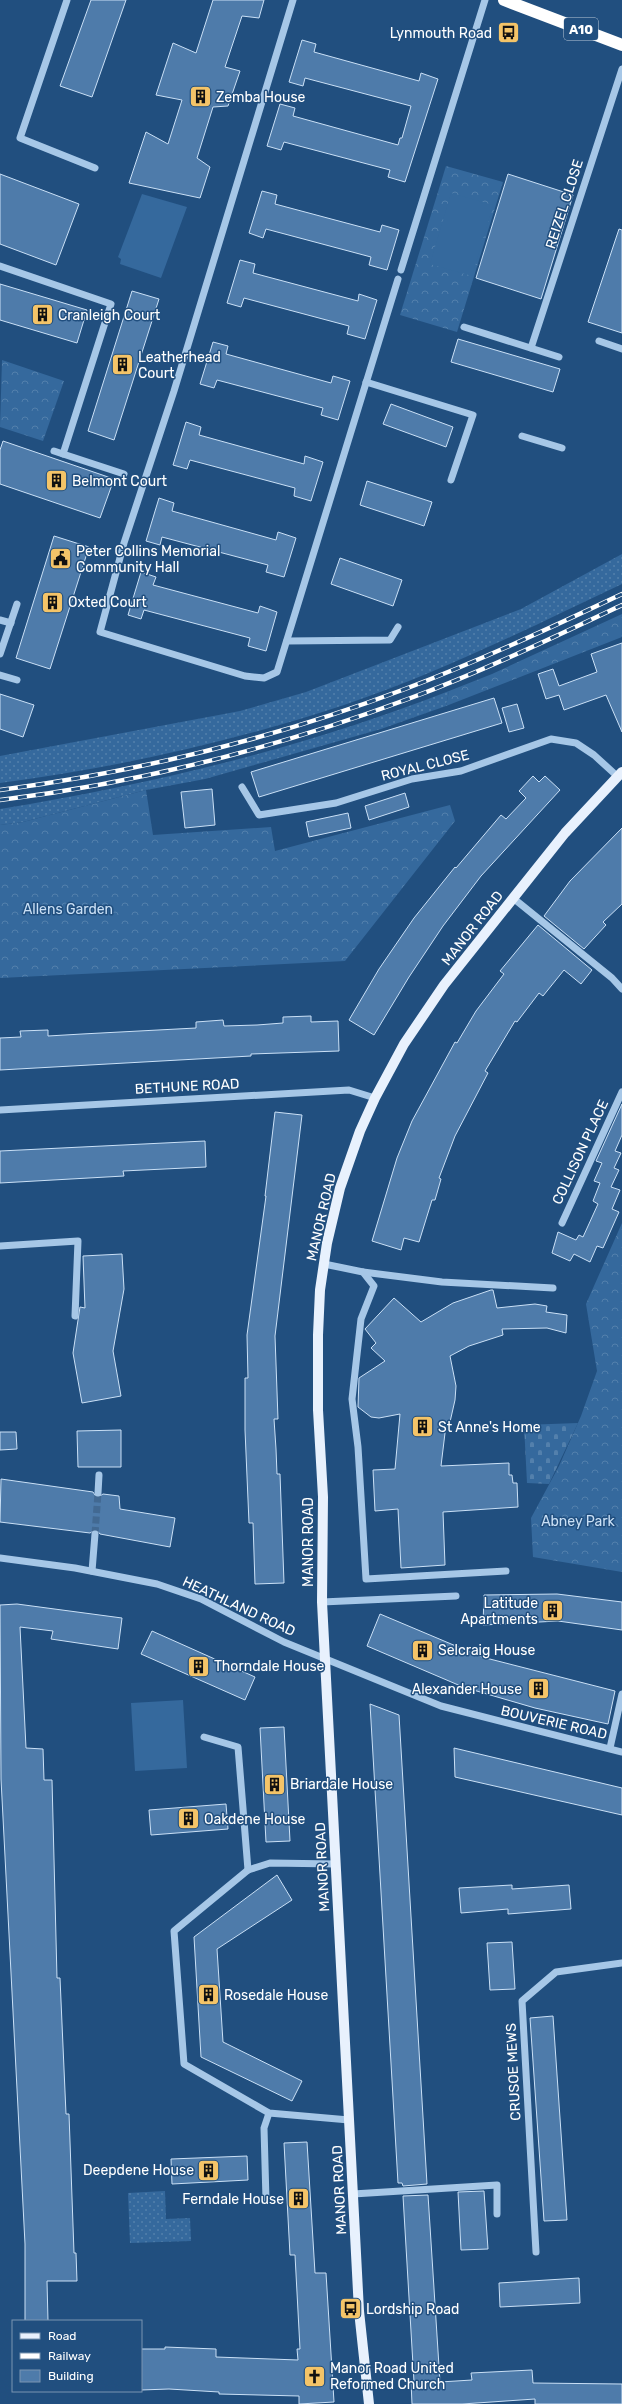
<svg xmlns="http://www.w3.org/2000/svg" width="622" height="2404" viewBox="0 0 622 2404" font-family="Rubik,sans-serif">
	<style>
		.grass { fill: url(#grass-dots) }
		.forest { fill: url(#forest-crowns) }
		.cemetery { fill: url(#cemetery-stones) }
		.pitch { fill: #35699d }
		.building { fill: #4e7baa; stroke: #cae0f6 }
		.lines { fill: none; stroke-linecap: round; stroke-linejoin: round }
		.minor-tunnel { stroke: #426992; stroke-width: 7; stroke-dasharray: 7 3.5; stroke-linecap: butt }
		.minor { stroke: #a6c7e7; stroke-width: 7 }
		.major { stroke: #e8f1fd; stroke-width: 10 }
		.highway { stroke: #fff; stroke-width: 12 }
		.rail-casing { stroke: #fff; stroke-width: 4.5 }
		.rail { stroke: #214f7f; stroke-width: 3; stroke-dasharray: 9; stroke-linecap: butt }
		.labels { text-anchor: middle; stroke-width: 3; stroke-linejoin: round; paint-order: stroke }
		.shield { fill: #214f7f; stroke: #bccad9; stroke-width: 1 }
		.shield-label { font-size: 13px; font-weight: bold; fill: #fff }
		.poi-label { font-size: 14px; fill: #fff; stroke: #214f7f; text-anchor: start }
		.street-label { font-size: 14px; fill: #fff; stroke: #214f7f }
		.park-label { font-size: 14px; fill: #cae0f6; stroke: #214f7f }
	</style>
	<defs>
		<pattern id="grass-dots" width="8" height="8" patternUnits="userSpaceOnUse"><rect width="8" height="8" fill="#35699d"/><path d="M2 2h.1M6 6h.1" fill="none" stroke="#5380ac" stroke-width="1.8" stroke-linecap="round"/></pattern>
		<pattern id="forest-crowns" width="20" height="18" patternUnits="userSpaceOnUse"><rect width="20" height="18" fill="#35699d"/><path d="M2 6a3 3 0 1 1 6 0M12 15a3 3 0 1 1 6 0" fill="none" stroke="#5380ac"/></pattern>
		<pattern id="cemetery-stones" width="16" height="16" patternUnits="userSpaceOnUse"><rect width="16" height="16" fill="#35699d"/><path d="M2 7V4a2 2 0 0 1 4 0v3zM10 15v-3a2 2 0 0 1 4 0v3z" fill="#5380ac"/></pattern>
	</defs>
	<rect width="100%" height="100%" fill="#214f7f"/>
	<!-- grass -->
	<g class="grass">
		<path d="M622,554V584C531,627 440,673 344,705C232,742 116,768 0,783V756L240,711L306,692L521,609Z"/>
		<path d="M449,691L446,706L381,729L205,779L146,790L23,822L0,825V809C153,784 304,748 449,691Z"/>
		<polygon points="165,2191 166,2219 190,2218 191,2241 130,2243 128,2193"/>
	</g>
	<!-- forest -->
	<g class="forest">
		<polygon points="446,166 503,182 457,332 400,315"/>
		<polygon points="2,360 64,381 43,441 0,427"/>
		<polygon points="622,614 622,637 446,706 449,691 492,674"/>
		<polygon points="146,790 153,835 271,827 275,851 450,805 455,821 345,961 0,978 0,825 23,822"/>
		<polygon points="622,1223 622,1572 533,1557 531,1518 559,1466 581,1416 597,1371 586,1304"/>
	</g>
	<!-- cemetery -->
	<polygon class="cemetery" points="578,1423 549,1484 527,1483 524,1425"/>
	<!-- pitch -->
	<g class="pitch">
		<polygon points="451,193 493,205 472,276 430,264"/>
		<polygon points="142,194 187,207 161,278 120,264 121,259 118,257"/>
		<polygon points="183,1700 187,1768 135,1771 131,1703"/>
	</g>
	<!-- building -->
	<g class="building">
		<polygon points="91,0 126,0 92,97 60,86"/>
		<polygon points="213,0 264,0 259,18 242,16 225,67 240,71 228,106 213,107 197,158 210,167 200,198 129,183 146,132 168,144 182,100 156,95 173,43 196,53"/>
		<polygon points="302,40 316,44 314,52 419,81 421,73 438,79 405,182 388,177 390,170 284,142 281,150 267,146 280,104 295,108 293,116 398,145 400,138 402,138 411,106 305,78 303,86 289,82"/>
		<polygon points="0,174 79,204 56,265 0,244"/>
		<polygon points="508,174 573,195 541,299 476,278"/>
		<polygon points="262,191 277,195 275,204 380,232 382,225 399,230 387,270 369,265 371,257 266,229 263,238 249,233"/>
		<polygon points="619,229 622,230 622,333 588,322"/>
		<polygon points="240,260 255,264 253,273 358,301 359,294 377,300 365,339 347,334 349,326 244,298 241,307 227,303"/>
		<polygon points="0,284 87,310 77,343 0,320"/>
		<polygon points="132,291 159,299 114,440 88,431"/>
		<polygon points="458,339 560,369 553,392 451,362"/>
		<polygon points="213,342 228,346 226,354 331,383 333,376 350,381 338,420 321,415 323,408 217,380 214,388 200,384"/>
		<polygon points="391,404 453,427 446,447 383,424"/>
		<polygon points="186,422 201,427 199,435 304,464 305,456 323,462 311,501 294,496 295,488 190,460 187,469 173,465"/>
		<polygon points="3,441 114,479 100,518 0,484 0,450"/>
		<polygon points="367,481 432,502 424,526 360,505"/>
		<polygon points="159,498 174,503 172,511 276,540 278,532 296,538 284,577 266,572 268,565 162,537 160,545 146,541"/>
		<polygon points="54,536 89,547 50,669 16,658"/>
		<polygon points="340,558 402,580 393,606 331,584"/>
		<polygon points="141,572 156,577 153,585 258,613 260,606 277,612 266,651 248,646 250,638 144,610 141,619 128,615"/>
		<polygon points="622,643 622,732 606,695 564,710 559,695 546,699 538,674 553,669 559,686 597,672 591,654"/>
		<polygon points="0,694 34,705 23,737 0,729"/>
		<polygon points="494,698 502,723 259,797 251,772"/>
		<polygon points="517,704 524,728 509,732 502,708"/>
		<polygon points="533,776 539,782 545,776 560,790 481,876 443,926 409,977 374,1035 349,1020 379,969 414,918 455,867 456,868 501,815 506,819 526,798 519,791"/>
		<polygon points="212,789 215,825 185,828 181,792"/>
		<polygon points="405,793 409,807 369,820 365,806"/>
		<polygon points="348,813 351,828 309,837 306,822"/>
		<polygon points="622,828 622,904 603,922 606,925 584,949 544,916 570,881"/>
		<polygon points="538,925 592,970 581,984 564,970 543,996 539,993 517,1022 515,1021 485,1071 488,1073 455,1136 439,1178 441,1179 435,1200 432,1200 419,1242 404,1238 401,1250 372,1241 397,1158 412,1121 455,1042 457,1043 476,1011 504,974 500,971"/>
		<polygon points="311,1016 311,1022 338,1021 339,1051 251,1054 251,1056 0,1070 0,1038 21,1037 20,1031 48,1030 48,1036 82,1034 196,1028 196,1022 223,1020 224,1026 257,1025 283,1023 283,1017"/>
		<polygon points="622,1104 622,1135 615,1151 621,1153 614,1168 619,1170 611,1187 620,1190 612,1209 619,1212 603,1248 597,1246 590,1262 574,1254 570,1261 552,1253 558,1232 576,1240 579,1235 583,1237 598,1204 593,1201 600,1183 594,1181 602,1163 596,1161"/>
		<polygon points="275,1112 302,1115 275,1336 278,1419 274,1419 276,1449 277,1474 280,1474 284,1583 255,1584 253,1523 249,1523 245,1430 245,1378 248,1378 247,1335 266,1196 265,1196"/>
		<polygon points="205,1141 206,1167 123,1171 124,1176 0,1183 0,1151"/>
		<polygon points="122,1254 124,1289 113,1351 121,1396 82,1403 73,1353 80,1307 85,1308 83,1256"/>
		<polygon points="491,1290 493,1290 497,1308 535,1304 547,1306 546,1312 567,1315 566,1333 547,1328 502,1329 503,1335 469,1346 450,1356 456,1386 455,1400 450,1422 445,1433 441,1466 509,1463 509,1475 512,1475 513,1483 517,1483 518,1507 443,1512 445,1565 401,1568 398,1509 375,1511 373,1470 395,1469 400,1414 379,1418 371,1417 358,1407 359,1378 385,1361 371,1348 376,1343 365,1329 394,1298 421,1322 453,1303"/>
		<polygon points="121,1430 121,1467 78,1467 77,1431"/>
		<polygon points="0,1432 16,1432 17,1449 0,1450"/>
		<polygon points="1,1479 93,1492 97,1498 103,1494 119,1496 120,1509 175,1518 170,1547 100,1534 96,1529 90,1533 0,1522"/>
		<polygon points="557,1594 622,1602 622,1630 558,1621 483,1625 484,1595"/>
		<polygon points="17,1604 122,1618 118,1649 51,1639 53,1631 20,1627 26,1748 43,1749 44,1780 52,1780 57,1978 60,1978 66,2114 69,2114 74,2253 76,2253 77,2281 47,2281 48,2321 25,2321 25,2244 1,1779 0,1605"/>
		<polygon points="380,1614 482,1657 615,1691 608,1724 535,1708 463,1687 367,1646"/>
		<polygon points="152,1631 255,1677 245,1700 141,1654"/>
		<polygon points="370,1704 399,1715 427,2184 403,2186 402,2183 398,2183"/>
		<polygon points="284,1727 290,1841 266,1842 260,1728"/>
		<polygon points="454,1748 622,1788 622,1815 455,1777"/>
		<polygon points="226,1804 228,1829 151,1835 149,1810"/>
		<polygon points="277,1875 292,1900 217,1949 223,2042 302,2081 292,2101 201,2057 194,1937"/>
		<polygon points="512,1885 512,1889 569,1885 571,1909 508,1914 508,1909 461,1913 459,1888"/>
		<polygon points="512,1942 515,1989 490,1990 487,1943"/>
		<polygon points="553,2016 567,2220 544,2221 530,2018"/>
		<polygon points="307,2142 315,2273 326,2273 334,2402 299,2404 299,2396 219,2394 219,2392 169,2389 141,2390 141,2349 165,2349 165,2347 216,2349 216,2357 298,2360 297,2349 300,2349 295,2255 290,2255 284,2143"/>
		<polygon points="247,2156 248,2180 172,2184 171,2159"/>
		<polygon points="484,2191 488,2249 461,2250 458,2192"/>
		<polygon points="428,2195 440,2382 472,2380 471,2373 532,2370 533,2383 622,2384 622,2404 535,2404 535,2399 462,2404 412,2404 411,2382 414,2382 403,2196"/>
		<polygon points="579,2278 580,2303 500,2307 499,2283"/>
	</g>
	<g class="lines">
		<!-- minor-tunnel -->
		<polyline class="minor-tunnel" points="95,1534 98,1493"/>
		<!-- minor -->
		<g class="minor">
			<polyline points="67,0 20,138 95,168"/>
			<polyline points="293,0 174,391 124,543 100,632 245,676 264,678 277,672 398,279"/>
			<polyline points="0,266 111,304 63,454 124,474"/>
			<polyline points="401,270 485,0"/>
			<polyline points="464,327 559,357"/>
			<polyline points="599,341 622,349"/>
			<polyline points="531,348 622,69"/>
			<polyline points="366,382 473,415 451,480"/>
			<polyline points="522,436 562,448"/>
			<polyline points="54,451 63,454"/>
			<polyline points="0,620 11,623"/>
			<polyline points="287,641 390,640 398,627"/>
			<polyline points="0,654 17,604"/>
			<polyline points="0,675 17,680"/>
			<polyline points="242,787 259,815 336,803 412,779 461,771 551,739 576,743 594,755 617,776"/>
			<polyline points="513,898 612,978 622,989"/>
			<polyline points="0,1110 349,1090 375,1098"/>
			<polyline points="562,1223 622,1092"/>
			<polyline points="0,1246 78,1241 75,1316"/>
			<polyline points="324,1264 363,1272 374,1286 361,1319 352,1399 358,1447 366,1579 506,1571"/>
			<polyline points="363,1272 442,1282 553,1288"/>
			<polyline points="98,1493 99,1475"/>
			<polyline points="0,1558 75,1568 157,1584 201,1599 284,1642 441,1706 622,1752"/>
			<polyline points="92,1571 95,1534"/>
			<polyline points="322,1602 456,1596"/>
			<polyline points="204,1737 238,1747 248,1870"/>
			<polyline points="610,1748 622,1694"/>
			<polyline points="336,1864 270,1863 248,1870 174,1931 184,2064 269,2113 349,2120"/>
			<polyline points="353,2194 497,2185 497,2214"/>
			<polyline points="266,2200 264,2128 269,2113"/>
			<polyline points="536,2252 522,2001 556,1972 622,1963"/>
		</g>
		<!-- major -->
		<polyline class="major" points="369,2404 359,2311 322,1602 323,1497 318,1410 318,1335 320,1290 327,1243 340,1188 360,1131 375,1098 404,1044 444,985 565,833 622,772"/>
		<!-- highway -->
		<polyline class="highway" points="504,0 622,45"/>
		<defs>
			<g id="rail">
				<path d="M0,790C138,772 275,738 405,689C479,661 550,628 622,594"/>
				<path d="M0,800C139,783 276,748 408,699C481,672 552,638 622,605"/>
			</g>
		</defs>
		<!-- rail casing -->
		<use href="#rail" class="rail-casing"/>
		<!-- rail -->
		<use href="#rail" class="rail"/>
	</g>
	<!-- icons -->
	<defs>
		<symbol id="bus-square" viewBox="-11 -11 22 22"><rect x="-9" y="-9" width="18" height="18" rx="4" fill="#f4c468" stroke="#214f7f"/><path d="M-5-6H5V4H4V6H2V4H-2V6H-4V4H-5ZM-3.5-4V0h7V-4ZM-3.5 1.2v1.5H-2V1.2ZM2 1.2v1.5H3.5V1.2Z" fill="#111"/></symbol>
		<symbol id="building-square" viewBox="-11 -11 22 22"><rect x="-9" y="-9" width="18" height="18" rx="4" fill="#f4c468" stroke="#214f7f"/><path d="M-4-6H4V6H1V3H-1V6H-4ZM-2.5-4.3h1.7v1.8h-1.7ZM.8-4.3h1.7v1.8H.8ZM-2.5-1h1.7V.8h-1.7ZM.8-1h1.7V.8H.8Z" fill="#111"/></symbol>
		<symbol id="civic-square" viewBox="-11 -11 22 22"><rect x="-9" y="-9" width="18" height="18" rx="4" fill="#f4c468" stroke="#214f7f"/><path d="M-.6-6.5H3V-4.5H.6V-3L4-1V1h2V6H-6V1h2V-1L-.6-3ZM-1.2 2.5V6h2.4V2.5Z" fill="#111"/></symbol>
		<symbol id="church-square" viewBox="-11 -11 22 22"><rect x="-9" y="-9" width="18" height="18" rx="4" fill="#f4c468" stroke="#214f7f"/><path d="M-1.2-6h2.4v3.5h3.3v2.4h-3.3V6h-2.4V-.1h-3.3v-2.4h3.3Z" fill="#111"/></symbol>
	</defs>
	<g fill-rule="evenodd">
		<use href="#bus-square" x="496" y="20" width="25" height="25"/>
		<use href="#building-square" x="188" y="84" width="25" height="25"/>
		<use href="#building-square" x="30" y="302" width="25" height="25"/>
		<use href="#building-square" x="110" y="352" width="25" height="25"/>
		<use href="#building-square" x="44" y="468" width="25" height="25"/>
		<use href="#civic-square" x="48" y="546" width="25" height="25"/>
		<use href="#building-square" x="40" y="590" width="25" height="25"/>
		<use href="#building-square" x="410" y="1414" width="25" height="25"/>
		<use href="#building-square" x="540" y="1598" width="25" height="25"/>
		<use href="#building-square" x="410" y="1638" width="25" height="25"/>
		<use href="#building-square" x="186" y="1654" width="25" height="25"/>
		<use href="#building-square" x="526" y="1676" width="25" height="25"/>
		<use href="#building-square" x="262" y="1772" width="25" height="25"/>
		<use href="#building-square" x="176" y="1806" width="25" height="25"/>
		<use href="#building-square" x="196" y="1982" width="25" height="25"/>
		<use href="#building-square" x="196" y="2158" width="25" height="25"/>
		<use href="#building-square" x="286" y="2186" width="25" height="25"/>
		<use href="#bus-square" x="338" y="2296" width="25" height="25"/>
		<use href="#church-square" x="302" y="2364" width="25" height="25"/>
	</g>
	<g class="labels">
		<!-- shield labels -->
		<rect class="shield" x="564" y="18" width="34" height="22" rx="3"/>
		<g class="shield-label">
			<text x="581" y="34">A10</text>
		</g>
		<!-- poi labels -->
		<g class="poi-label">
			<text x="492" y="38" text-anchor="end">Lynmouth Road</text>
			<text x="216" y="102">Zemba House</text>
			<text x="58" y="320">Cranleigh Court</text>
			<text x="138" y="362">Leatherhead<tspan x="138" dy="16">Court</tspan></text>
			<text x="72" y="486">Belmont Court</text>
			<text x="76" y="556">Peter Collins Memorial<tspan x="76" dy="16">Community Hall</tspan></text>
			<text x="68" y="607">Oxted Court</text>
			<text x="438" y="1432">St Anne's Home</text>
			<text x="538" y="1608" text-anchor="end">Latitude<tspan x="538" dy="16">Apartments</tspan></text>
			<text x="438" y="1655">Selcraig House</text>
			<text x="214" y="1671">Thorndale House</text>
			<text x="522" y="1694" text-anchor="end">Alexander House</text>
			<text x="290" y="1789">Briardale House</text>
			<text x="204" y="1824">Oakdene House</text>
			<text x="224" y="2000">Rosedale House</text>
			<text x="194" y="2175" text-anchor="end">Deepdene House</text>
			<text x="284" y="2204" text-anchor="end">Ferndale House</text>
			<text x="366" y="2314">Lordship Road</text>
			<text x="330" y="2373">Manor Road United<tspan x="330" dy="16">Reformed Church</tspan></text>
		</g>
		<!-- street labels -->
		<g class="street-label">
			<text transform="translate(564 204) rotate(-72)" y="5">REIZEL CLOSE</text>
			<text transform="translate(425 765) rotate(-14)" y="5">ROYAL CLOSE</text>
			<text transform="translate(472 928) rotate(-52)" y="5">MANOR ROAD</text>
			<text transform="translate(187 1086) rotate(-3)" y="5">BETHUNE ROAD</text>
			<text transform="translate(580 1152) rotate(-65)" y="5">COLLISON PLACE</text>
			<text transform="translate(321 1217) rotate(-77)" y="5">MANOR ROAD</text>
			<text transform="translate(308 1542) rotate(-90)" y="5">MANOR ROAD</text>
			<text transform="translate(239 1606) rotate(25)" y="5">HEATHLAND ROAD</text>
			<text transform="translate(554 1722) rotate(13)" y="5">BOUVERIE ROAD</text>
			<text transform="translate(322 1867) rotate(-93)" y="5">MANOR ROAD</text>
			<text transform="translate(513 2072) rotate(-93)" y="5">CRUSOE MEWS</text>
			<text transform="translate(339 2190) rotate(-93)" y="5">MANOR ROAD</text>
		</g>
		<!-- park labels -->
		<g class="park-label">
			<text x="68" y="914">Allens Garden</text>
			<text x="578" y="1526">Abney Park</text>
		</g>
	</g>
	<!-- legend -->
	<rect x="12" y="2320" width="130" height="72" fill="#214f7f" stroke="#7a95b2"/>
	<rect x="20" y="2333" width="20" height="6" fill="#e8f1fd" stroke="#7a95b2"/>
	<text x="48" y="2340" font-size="12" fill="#ffffff">Road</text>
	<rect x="20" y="2353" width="20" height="6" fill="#ffffff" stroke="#7a95b2"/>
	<text x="48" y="2360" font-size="12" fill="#ffffff">Railway</text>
	<rect x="20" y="2370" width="20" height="12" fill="#4e7baa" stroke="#7a95b2"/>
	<text x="48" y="2380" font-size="12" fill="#ffffff">Building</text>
</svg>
